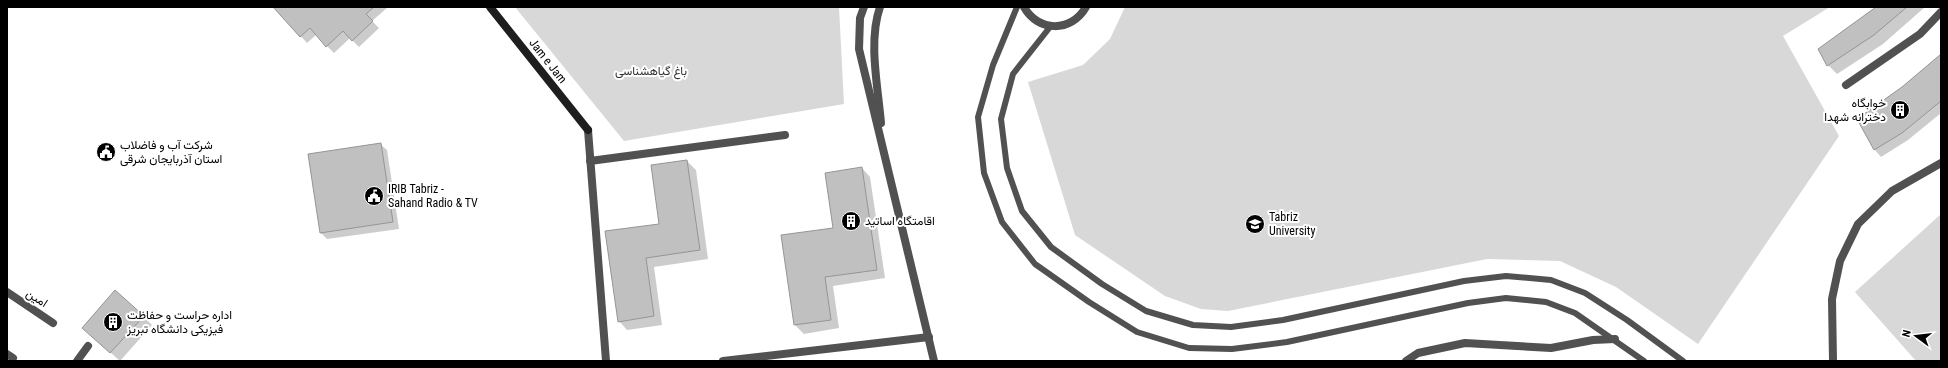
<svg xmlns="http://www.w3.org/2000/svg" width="1948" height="368" viewBox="0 0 1948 368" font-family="'Roboto Condensed',Vazirmatn,sans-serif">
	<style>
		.green { fill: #d8d8d8 }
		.shadow { fill: #0003 }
		.building { fill: #c0c0c0; stroke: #959595 }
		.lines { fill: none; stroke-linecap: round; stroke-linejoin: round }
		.lane { stroke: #515151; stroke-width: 6 }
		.street { stroke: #515151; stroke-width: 8 }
		.secondary { stroke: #1e1e1e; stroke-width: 8 }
		.labels { text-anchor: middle; stroke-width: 4; stroke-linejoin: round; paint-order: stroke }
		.street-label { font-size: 12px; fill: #000; stroke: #fff }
		.park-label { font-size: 12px; fill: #2f2f2f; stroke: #fff }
		.poi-label { font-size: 12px; fill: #000; stroke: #fff; text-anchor: start }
	</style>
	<rect width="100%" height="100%" fill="#fff"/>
	<!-- green -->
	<g class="green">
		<polygon points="515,7 839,7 844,104 624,141"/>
		<polygon points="1125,7 1830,7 1783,36 1839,136 1698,344 1616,287 1560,261 1487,259 1228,311 1201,309 1165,296 1075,235 1028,82 1083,65 1110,39"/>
		<polygon points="1941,214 1941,361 1916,361 1855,292"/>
	</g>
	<!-- shadow -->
	<g class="shadow">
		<polygon points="274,7 386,7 387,8 372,21 379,28 359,47 350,38 334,53 316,35 307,43"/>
		<polygon points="1878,7 1925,7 1883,44 1837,74 1828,65 1820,49"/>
		<polygon points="1941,55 1941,113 1908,140 1881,157 1875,150 1859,119 1903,88"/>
		<polygon points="380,144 387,150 399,229 327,239 321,233"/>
		<polygon points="687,161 696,170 708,259 654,267 662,325 627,330 619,321"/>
		<polygon points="862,168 870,177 885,278 833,286 839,328 804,334 795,325 834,228"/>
		<polygon points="143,316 152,325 120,361 92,336"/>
	</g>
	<!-- building -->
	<g class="building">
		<polygon points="273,7 374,7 366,14 373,21 352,41 343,31 326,47 310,28 300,37"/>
		<polygon points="1876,7 1907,7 1874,35 1827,66 1818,49"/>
		<polygon points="1941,54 1941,101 1902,133 1874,150 1857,119 1902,87"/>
		<polygon points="381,143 393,222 320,233 308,154"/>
		<polygon points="687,160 700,250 646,258 654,316 618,322 605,231 659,224 651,165"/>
		<polygon points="862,167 877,270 825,277 831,320 794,325 781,235 833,228 825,173"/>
		<polygon points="115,290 144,316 110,353 82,328"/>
	</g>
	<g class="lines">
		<!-- lane -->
		<g class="lane">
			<polyline points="1017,7 993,65 978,117 984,173 1002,222 1035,264 1089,302 1137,332 1189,348 1232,349 1287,342 1468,303 1506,298 1546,302 1575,313 1644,361"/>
			<polyline points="1050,27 1013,74 1001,119 1007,168 1022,211 1051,247 1102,284 1146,311 1193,325 1231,327 1283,320 1464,281 1506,276 1551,280 1585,293 1627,320 1683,361"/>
		</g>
		<!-- street -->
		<g class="street">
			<polyline points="864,7 860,18 859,49 934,361"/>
			<path d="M880,7C868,41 878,87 881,123"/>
			<path d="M1024,7C1038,32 1071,33 1086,7"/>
			<polyline points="1846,85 1920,34 1941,12"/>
			<polyline points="588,130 606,361"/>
			<polyline points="590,161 785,135"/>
			<polyline points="7,292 53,323"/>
			<polyline points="7,354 13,358"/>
			<polyline points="77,361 88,346"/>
			<polyline points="723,361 929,337"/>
			<polyline points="1406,361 1418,353 1465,343 1551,348 1593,340 1615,339"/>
			<polyline points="1833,361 1832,299 1840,261 1858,224 1892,191 1941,163"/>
		</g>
		<!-- secondary -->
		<polyline class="secondary" points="490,7 588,130"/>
	</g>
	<!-- icons -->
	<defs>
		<symbol id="building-disc" viewBox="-11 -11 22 22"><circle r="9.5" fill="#000" stroke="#fff"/><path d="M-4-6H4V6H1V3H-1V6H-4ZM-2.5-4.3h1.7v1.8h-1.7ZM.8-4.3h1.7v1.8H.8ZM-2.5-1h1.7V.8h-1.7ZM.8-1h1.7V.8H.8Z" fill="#fff"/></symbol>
		<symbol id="civic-disc" viewBox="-11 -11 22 22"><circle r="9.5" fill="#000" stroke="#fff"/><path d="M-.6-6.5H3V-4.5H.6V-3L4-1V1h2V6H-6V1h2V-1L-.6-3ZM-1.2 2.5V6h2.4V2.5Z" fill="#fff"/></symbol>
		<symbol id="university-disc" viewBox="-11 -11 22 22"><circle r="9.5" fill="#000" stroke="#fff"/><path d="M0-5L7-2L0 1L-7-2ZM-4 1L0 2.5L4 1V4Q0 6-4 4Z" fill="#fff"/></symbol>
	</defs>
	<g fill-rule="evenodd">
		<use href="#building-disc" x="1889" y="99" width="22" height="22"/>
		<use href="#civic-disc" x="95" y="141" width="22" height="22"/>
		<use href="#civic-disc" x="363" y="185" width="22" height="22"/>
		<use href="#building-disc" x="840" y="210" width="22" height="22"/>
		<use href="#university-disc" x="1244" y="213" width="22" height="22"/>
		<use href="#building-disc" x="102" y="311" width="22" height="22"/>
	</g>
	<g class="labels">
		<!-- street labels -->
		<g class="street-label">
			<text transform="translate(548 61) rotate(52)" y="4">Jam e Jam</text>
			<text transform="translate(37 298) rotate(33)" y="4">امین</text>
		</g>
		<!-- park labels -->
		<g class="park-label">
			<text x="651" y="75">باغ گیاهشناسی</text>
		</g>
		<!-- poi labels -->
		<g class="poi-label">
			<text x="1886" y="107" text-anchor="end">خوابگاه<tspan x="1886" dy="14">دخترانه شهدا</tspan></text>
			<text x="120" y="149">شرکت آب و فاضلاب<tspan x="120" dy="14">استان آذربایجان شرقی</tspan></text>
			<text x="388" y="193">IRIB Tabriz -<tspan x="388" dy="14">Sahand Radio &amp; TV</tspan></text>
			<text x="1269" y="221">Tabriz<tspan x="1269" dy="14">University</tspan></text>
			<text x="865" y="225">اقامتگاه اساتید</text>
			<text x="127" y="319">اداره حراست و حفاظت<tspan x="127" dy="14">فیزیکی دانشگاه تبریز</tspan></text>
		</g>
	</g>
	<!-- border -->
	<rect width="1948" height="368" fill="none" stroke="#000000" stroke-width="16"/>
	<!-- north arrow -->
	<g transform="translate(1916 336) rotate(285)" stroke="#ffffff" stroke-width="3" paint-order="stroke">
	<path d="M0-3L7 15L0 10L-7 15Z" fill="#000000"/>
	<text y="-6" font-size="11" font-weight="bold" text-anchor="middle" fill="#000000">N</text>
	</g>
</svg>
